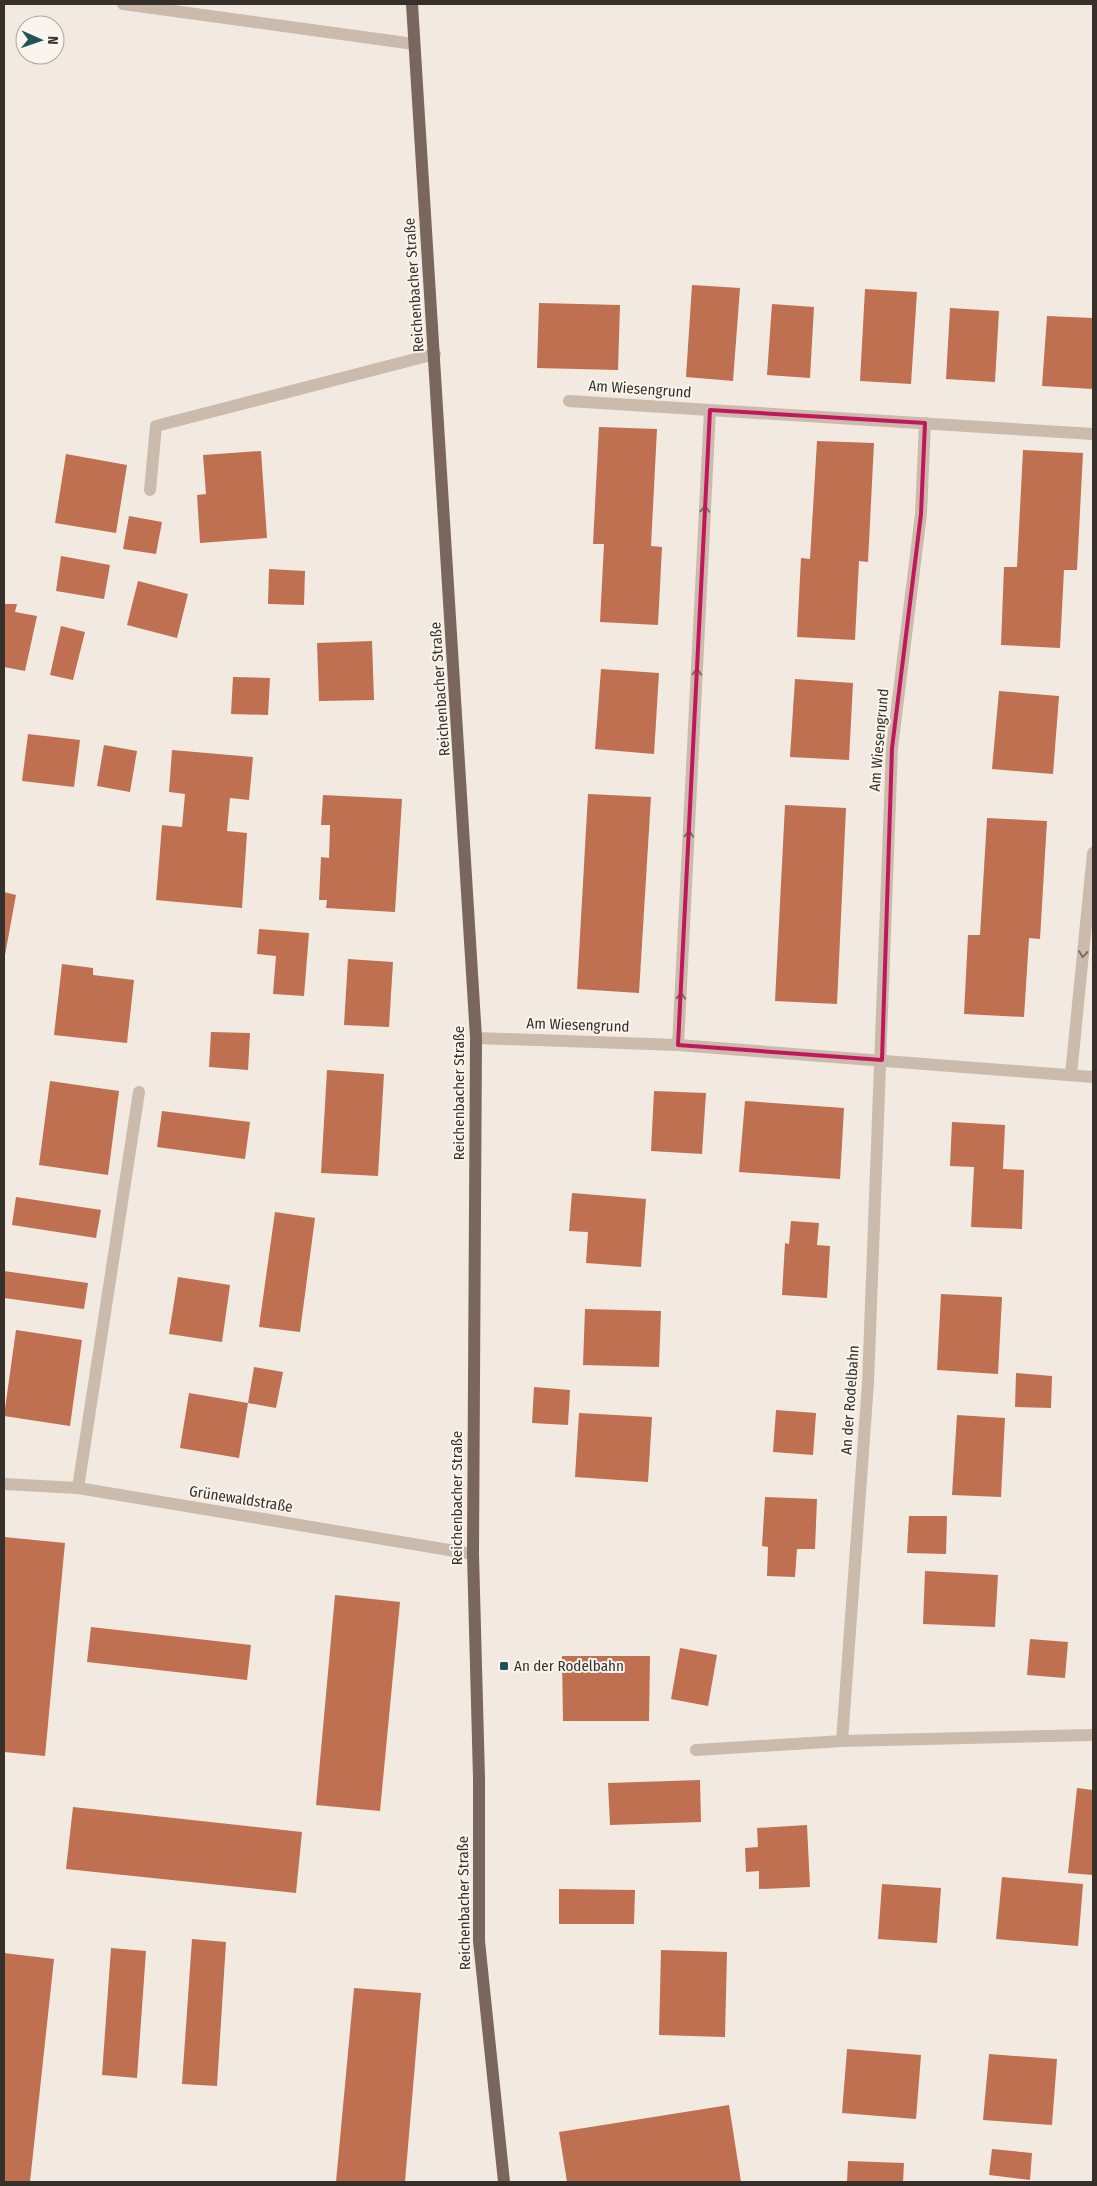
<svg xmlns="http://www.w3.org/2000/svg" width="1097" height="2186" viewBox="0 0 1097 2186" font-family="'Fira Sans Condensed',sans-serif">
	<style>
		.building { fill: #bf7051 }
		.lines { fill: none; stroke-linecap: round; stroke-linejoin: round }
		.minor { stroke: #cabbac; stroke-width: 12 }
		.major { stroke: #79675d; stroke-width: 12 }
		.oneway { stroke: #7a6f65 }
		.marked { fill: none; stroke: #c2185b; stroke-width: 4; stroke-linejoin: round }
		.poi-dot { fill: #225258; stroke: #f9f4ed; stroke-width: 2 }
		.labels { text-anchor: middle; stroke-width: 4; stroke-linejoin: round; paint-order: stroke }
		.street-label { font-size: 15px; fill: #38302b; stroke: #f9f4ed }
		.poi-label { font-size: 15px; fill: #38302b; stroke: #f9f4ed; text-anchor: start }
	</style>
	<rect width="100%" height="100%" fill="#f2eae0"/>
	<!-- building -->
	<g class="building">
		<polygon points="692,285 740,288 733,381 686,377"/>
		<polygon points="865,289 917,292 911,384 860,381"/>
		<polygon points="539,303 620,305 618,370 537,368"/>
		<polygon points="772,304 814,307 810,378 767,375"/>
		<polygon points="950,308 999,311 995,382 946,379"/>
		<polygon points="1047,316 1093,318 1093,389 1042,386"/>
		<polygon points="599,427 657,429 651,546 662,547 658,625 600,622 604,544 593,544"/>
		<polygon points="817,441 874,443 868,562 859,561 855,640 797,637 801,558 810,559"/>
		<polygon points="1023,450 1083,453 1077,570 1064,570 1060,648 1001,645 1004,567 1017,567"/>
		<polygon points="261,451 267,538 200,543 197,495 206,494 203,455"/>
		<polygon points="66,454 127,465 116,533 55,523"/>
		<polygon points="129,516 162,522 156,554 123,549"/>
		<polygon points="61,556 110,565 104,599 56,591"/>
		<polygon points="269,569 305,571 304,605 268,604"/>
		<polygon points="138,581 188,594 177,638 127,625"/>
		<polygon points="4,604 17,604 15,612 37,616 25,671 4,667"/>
		<polygon points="61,626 85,632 73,680 50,675"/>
		<polygon points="372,641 374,700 319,701 317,643"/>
		<polygon points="601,669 659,673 654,754 595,749"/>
		<polygon points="233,677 270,678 268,715 231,714"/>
		<polygon points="795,679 853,683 849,760 790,757"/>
		<polygon points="999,691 1059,696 1053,774 992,769"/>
		<polygon points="28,734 80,740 74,787 22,781"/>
		<polygon points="104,745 137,751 130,792 97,786"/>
		<polygon points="172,750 253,757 249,800 230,798 227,831 247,833 242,908 156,900 162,825 182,827 185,794 169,792"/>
		<polygon points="588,794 651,797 639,993 577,989"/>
		<polygon points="323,795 402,799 395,912 326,908 327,900 319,900 321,857 329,858 330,825 321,825"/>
		<polygon points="785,805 846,808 837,1004 775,1001"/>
		<polygon points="987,818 1047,821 1040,939 1029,938 1024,1017 964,1014 968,935 980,935"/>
		<polygon points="4,892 16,895 5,955 4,955"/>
		<polygon points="259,929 309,933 304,996 273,994 276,956 257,954"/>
		<polygon points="348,959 393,962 389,1027 344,1025"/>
		<polygon points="62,964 93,968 93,975 134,980 127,1043 54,1035"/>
		<polygon points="211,1032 250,1033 248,1070 209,1067"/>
		<polygon points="327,1070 384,1074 378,1176 321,1173"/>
		<polygon points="50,1081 119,1091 108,1175 39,1165"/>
		<polygon points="654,1091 706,1093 702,1154 651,1151"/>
		<polygon points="745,1101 844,1108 840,1179 739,1172"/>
		<polygon points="162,1111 250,1122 245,1159 157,1147"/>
		<polygon points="952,1122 1005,1125 1003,1169 1024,1170 1022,1229 971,1227 974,1167 950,1166"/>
		<polygon points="572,1193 646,1199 641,1267 586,1263 588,1232 569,1231"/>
		<polygon points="16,1197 101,1210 96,1238 12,1225"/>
		<polygon points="275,1212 315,1218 300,1332 259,1327"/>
		<polygon points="791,1221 819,1223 817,1245 830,1246 827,1298 782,1295 785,1243 789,1244"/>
		<polygon points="4,1271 88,1283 84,1309 4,1298"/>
		<polygon points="178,1277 230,1285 222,1342 169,1334"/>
		<polygon points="941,1294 1002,1297 998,1374 937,1370"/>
		<polygon points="585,1309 661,1311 659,1367 583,1365"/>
		<polygon points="16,1330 82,1340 70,1426 4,1416"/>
		<polygon points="254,1367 283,1372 276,1408 248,1403 239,1458 180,1448 189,1393 248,1403"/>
		<polygon points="1016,1373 1052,1376 1051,1408 1015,1407"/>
		<polygon points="534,1387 570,1390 568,1425 532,1423"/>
		<polygon points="776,1410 816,1413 813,1455 773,1452"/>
		<polygon points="579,1413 652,1417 648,1482 575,1477"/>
		<polygon points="957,1415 1005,1418 1001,1497 952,1495"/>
		<polygon points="765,1497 817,1499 815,1549 797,1549 795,1577 767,1576 768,1547 762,1546"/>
		<polygon points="909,1516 947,1516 946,1554 907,1553"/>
		<polygon points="4,1537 65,1543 45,1756 4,1752"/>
		<polygon points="925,1571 998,1575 995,1627 923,1624"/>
		<polygon points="335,1595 400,1602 380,1811 316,1805"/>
		<polygon points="91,1627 251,1645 247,1680 87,1662"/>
		<polygon points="1030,1639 1068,1642 1065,1678 1027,1675"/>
		<polygon points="680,1648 717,1655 708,1706 671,1699"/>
		<polygon points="562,1656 650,1656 649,1721 563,1721"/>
		<polygon points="700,1780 701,1822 610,1825 608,1783"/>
		<polygon points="1077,1788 1093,1790 1093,1875 1068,1873"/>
		<polygon points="73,1807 302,1832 296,1893 66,1869"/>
		<polygon points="807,1825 810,1887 759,1889 759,1871 746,1872 745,1848 758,1847 757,1828"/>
		<polygon points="1002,1877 1083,1884 1078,1946 996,1939"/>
		<polygon points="882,1884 941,1888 937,1943 878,1939"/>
		<polygon points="559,1889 635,1890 634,1924 559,1924"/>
		<polygon points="192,1939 226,1942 217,2086 182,2084"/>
		<polygon points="111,1948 146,1951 137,2078 102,2075"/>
		<polygon points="661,1950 727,1952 725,2037 659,2035"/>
		<polygon points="4,1953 54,1959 30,2182 4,2182"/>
		<polygon points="354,1988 421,1993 405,2182 336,2182"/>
		<polygon points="847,2049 921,2055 916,2119 842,2113"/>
		<polygon points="989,2054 1057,2059 1052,2125 983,2120"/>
		<polygon points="729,2105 741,2182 567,2182 559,2132"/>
		<polygon points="992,2149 1032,2153 1030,2180 989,2175"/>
		<polygon points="848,2161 904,2163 903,2182 847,2182"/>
	</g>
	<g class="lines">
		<!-- minor -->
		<g class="minor">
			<polyline points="123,4 414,44"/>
			<polyline points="569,401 710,410"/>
			<polyline points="150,490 156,426 435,354"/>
			<polyline points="476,1038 678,1045 1093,1077"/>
			<polyline points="678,1045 710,410 1093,434"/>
			<polyline points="1071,1075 1093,853"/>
			<polyline points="4,1484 78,1488 473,1554"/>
			<polyline points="78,1488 139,1092"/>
			<polyline points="842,1741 868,1383 892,748 921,514 925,423"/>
			<polyline points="696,1750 842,1741 1093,1735"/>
		</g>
		<!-- major -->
		<polyline class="major" points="412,4 476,1038 473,1554 479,1778 479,1941 504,2182"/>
	</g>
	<!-- one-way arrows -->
	<defs><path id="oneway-chevron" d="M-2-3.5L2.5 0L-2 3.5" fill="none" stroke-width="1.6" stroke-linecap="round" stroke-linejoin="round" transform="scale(1.25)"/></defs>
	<g class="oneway">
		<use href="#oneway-chevron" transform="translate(705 509) rotate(-87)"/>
		<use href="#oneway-chevron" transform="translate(697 672) rotate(-87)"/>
		<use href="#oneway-chevron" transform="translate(689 834) rotate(-87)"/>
		<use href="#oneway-chevron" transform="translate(1083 954) rotate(96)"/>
		<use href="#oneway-chevron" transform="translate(681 996) rotate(-87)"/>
	</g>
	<!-- marked area -->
	<path class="marked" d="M710,410L925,423L921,514L892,748L882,1060L678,1045Z"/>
	<!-- markers -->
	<rect class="poi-dot" x="499" y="1661" width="10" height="10" rx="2.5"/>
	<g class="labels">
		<!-- street labels -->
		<g class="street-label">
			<text transform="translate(414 285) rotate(-94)" y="5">Reichenbacher Straße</text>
			<text transform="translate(640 389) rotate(4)" y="5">Am Wiesengrund</text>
			<text transform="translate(440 689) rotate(-94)" y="5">Reichenbacher Straße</text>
			<text transform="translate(879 740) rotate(-85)" y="5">Am Wiesengrund</text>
			<text transform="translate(578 1025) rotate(2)" y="5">Am Wiesengrund</text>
			<text transform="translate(459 1093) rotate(-90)" y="5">Reichenbacher Straße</text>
			<text transform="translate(850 1400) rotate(-86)" y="5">An der Rodelbahn</text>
			<text transform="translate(457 1498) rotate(-90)" y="5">Reichenbacher Straße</text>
			<text transform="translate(241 1499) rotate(9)" y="5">Grünewaldstraße</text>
			<text transform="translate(464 1903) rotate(-91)" y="5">Reichenbacher Straße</text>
		</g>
		<!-- poi labels -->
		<g class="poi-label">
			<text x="514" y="1671">An der Rodelbahn</text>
		</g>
	</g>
	<!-- border -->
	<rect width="1097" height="2186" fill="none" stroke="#38302b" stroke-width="10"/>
	<!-- north arrow -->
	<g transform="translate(40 40) rotate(92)"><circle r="24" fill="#f9f4ed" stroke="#aca69f"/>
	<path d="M0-4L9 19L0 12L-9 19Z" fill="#225258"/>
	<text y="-8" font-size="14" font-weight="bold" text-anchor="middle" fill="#38302b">N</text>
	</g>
</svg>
